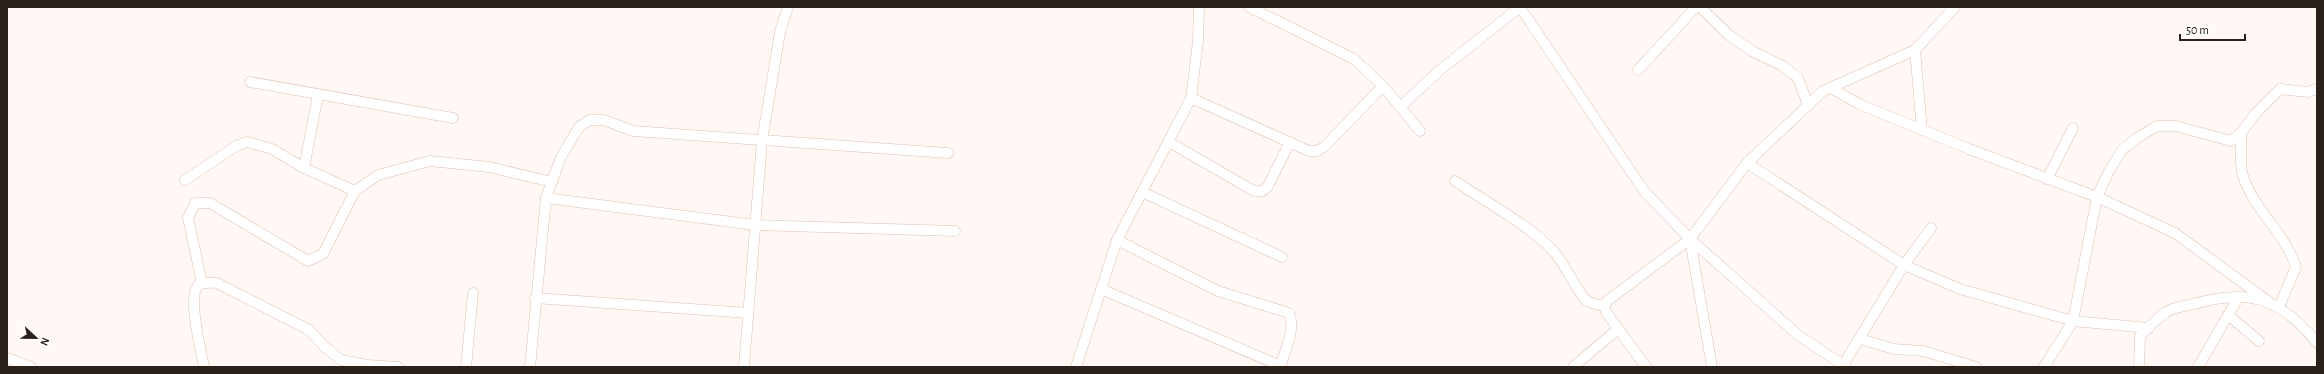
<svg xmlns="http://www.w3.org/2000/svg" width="2324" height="374" viewBox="0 0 2324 374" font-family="'Alegreya Sans',sans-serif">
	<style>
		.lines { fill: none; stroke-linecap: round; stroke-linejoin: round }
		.minor-casing { stroke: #debeae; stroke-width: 11 }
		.minor { stroke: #fff; stroke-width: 10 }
	</style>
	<rect width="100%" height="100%" fill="#fff8f4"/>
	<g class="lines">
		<defs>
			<g id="minor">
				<polyline points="1249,7 1354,59 1383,86 1420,131"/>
				<polyline points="1520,7 1644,191 1690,239 1798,335 1846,367"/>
				<polyline points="1700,7 1730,36 1752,51 1783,66 1798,78 1808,105"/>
				<polyline points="1915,50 1922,130"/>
				<polyline points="1638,70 1696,7"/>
				<polyline points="250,82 453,118"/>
				<polyline points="1831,88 1859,104 1969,149 2097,197 2175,233 2269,302"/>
				<polyline points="1191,98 1309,151 1317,151 1324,147 1383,86"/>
				<polyline points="1400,107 1440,70 1520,7"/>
				<path d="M2241,133C2242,146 2239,164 2243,176C2254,210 2285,233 2296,267L2279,307"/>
				<polyline points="1169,142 1254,191 1263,191 1268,186 1290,142"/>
				<polyline points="1747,163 1904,265 1960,289 2073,321 2149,328"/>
				<polyline points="304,168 318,95"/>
				<polyline points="2047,179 2073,128"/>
				<polyline points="185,180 236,146 247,142 272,149 304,168 355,191"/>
				<path d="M1455,181C1484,201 1533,227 1555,253C1565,264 1578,294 1587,301C1592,304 1599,305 1605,306"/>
				<polyline points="1142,192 1282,257"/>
				<polyline points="546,198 755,225 955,231"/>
				<polyline points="1690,239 1712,367"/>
				<path d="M1117,240L1218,291L1289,313C1296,330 1285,350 1280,367"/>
				<polyline points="202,283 188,218 195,203 210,203 308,261 323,254 355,191 378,175 430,161 489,167 552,182"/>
				<polyline points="1101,289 1281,366"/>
				<polyline points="535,298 748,313"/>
				<polyline points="2228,315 2259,341"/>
				<polyline points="1860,339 1894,349 1923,351 1976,367"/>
				<polyline points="7,358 31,367"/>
				<polyline points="1843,365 1904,265 1931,228"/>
				<path d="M204,367C201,350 188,300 197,287C201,281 211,283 217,283L309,330L325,347L341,360L368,365L398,367"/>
				<polyline points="466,367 473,293"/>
				<polyline points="530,367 546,198 561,157 579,127 590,120 604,120 633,131 948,153"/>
				<polyline points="744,367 762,141 780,32 788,7"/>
				<polyline points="1076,367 1117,240 1191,98 1198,41 1199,7"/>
				<polyline points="1573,367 1618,329"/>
				<polyline points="1646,367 1606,312 1605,306 1607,301 1690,239 1747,163 1823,91 1915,50 1955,7"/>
				<polyline points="2044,367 2073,321 2097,197 2108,173 2122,150 2137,138 2157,126 2176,126 2231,141 2241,133 2256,113 2280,89 2308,92 2317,89"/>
				<path d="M2139,367L2140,336C2148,328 2156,319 2165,313C2172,307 2185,306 2194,304C2249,288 2281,298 2317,343"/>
				<polyline points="2198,367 2238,298"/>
			</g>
		</defs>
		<!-- minor casing -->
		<use href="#minor" class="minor-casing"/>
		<!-- minor -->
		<use href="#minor" class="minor"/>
	</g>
	<!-- border -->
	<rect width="2324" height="374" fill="none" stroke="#2c201a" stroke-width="16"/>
	<!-- north arrow -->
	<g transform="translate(36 338) rotate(112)" stroke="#ffffff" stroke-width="3" paint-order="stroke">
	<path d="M0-3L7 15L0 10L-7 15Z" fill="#2c201a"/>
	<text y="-6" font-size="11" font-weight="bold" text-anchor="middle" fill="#2c201a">N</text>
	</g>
	<!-- scale -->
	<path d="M2180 34v6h65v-6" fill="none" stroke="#2c201a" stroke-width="2"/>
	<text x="2186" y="34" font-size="12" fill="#2c201a" stroke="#ffffff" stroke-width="3" paint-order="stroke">50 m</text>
</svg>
